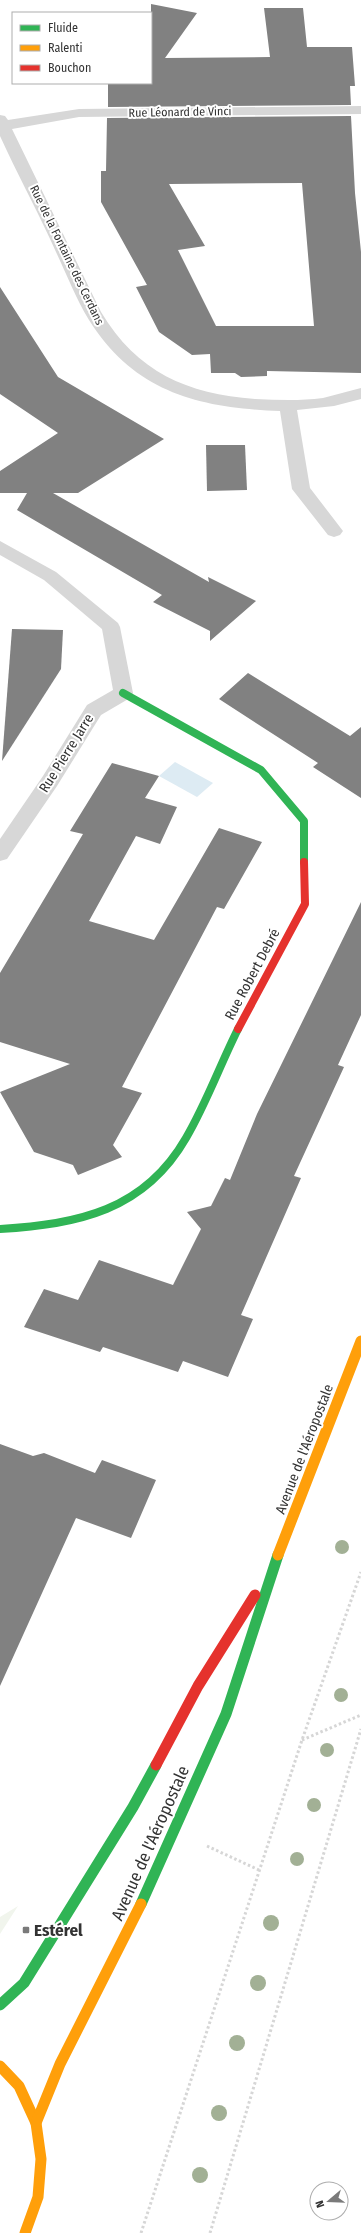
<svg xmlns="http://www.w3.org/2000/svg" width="361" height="2233" viewBox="0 0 361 2233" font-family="'Fira Sans Condensed',sans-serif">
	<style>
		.green { fill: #f1f5ed }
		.water { fill: #ddebf3 }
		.building { fill: #818181; fill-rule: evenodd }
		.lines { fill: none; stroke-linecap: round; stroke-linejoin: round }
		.path { stroke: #d6d6d6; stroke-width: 3; stroke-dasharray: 2.5 2.5; stroke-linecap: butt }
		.street { fill: #d7d7d7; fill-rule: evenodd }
		.fast-far1 { stroke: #30b455; stroke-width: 8 }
		.fast { stroke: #30b455; stroke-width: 11 }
		.slow { stroke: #ff9f0a; stroke-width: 11 }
		.jam-far1 { stroke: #e5322d; stroke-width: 8 }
		.jam { stroke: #e5322d; stroke-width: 11 }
		.tree { fill: #a2b095 }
		.poi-dot { fill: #7a7a7a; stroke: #fff; stroke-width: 1.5 }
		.labels { text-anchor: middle; stroke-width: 4; stroke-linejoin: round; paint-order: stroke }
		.far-street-label { font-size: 12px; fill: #333; stroke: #fff }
		.street-label { font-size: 14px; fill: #333; stroke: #fff }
		.near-street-label { font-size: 17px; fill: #333; stroke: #fff }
		.near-poi-label { font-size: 17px; font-weight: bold; fill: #333; stroke: #fff; text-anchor: start }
	</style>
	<rect width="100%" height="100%" fill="#fff"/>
	<!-- green -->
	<polygon class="green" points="18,1906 0,1934 0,1917"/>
	<!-- water -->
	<polygon class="water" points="175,762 213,783 197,797 159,776"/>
	<!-- building -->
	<g class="building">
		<polygon points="151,4 197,13 165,58 270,57 264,8 303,8 307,47 352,47 355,86 350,86 351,105 108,107 108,83 151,83"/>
		<path d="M351,116L355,193L361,252V373L267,371V376L241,377L235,373H211L210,354L192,355L159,332L136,287L147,285L101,202V171H106L107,118ZM302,183L314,326H216L178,250L205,246L169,184Z"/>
		<polygon points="0,287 58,377 164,439 78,493 53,493 209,582 208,577 256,601 210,641 210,631 153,602 162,595 17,510 27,493 0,493 0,471 58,433 0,394"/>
		<polygon points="206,445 245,445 247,490 207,491"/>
		<polygon points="12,629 63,630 61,669 2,761"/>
		<polygon points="248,673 350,736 361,727 361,798 313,767 318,763 219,699"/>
		<polygon points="112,763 159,776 145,798 177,807 160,844 136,836 89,921 154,940 219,828 262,842 224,909 217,907 122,1087 142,1093 113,1145 122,1157 78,1175 73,1165 34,1152 0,1092 70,1064 0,1042 0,973 83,834 70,831"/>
		<polygon points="361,902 361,1015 338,1065 344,1067 294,1176 301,1178 241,1315 253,1319 228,1377 183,1361 178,1372 103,1347 100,1352 24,1327 44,1289 78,1300 99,1260 173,1285 201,1229 187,1212 211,1206 225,1178 230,1180 257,1114"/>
		<polygon points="0,1444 33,1456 44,1453 95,1473 102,1460 156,1480 131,1538 76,1518 0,1686"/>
	</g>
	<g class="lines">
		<!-- path -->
		<g class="path">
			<polyline points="302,1740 361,1715"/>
			<polyline points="207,1846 259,1870"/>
			<polyline points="141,2233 302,1740 361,1572"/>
			<polyline points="210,2233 361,1729"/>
		</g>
		<!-- street -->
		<g class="street">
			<path d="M361,106V114L79,117L12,129L101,312C137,372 187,394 255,399C278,400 300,401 323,398C336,395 348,391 361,388V399L334,406L297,410L310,488L343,531L340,535L334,537L328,535L292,489L280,411C200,408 135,393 89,320C76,299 67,275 56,252C41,218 23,185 7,151L0,136V115L5,116L8,120L79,109Z"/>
			<polygon points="0,541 56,572 118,623 120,627 133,693 130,698 101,715 57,786 7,859 0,861 0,839 43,776 87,705 113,690 102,629 44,580 0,555"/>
		</g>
		<!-- fast-far1 -->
		<g class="fast-far1">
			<polyline points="123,693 261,770 304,821 304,862"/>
			<path d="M0,1229C78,1224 144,1211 186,1138C206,1104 220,1065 238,1029"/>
		</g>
		<!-- fast -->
		<g class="fast">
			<polyline points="141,1904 226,1714 278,1555"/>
			<polyline points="0,2005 24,1983 133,1807 156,1765"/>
		</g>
		<!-- slow -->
		<g class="slow">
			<polyline points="278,1555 361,1341"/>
			<polyline points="0,2066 19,2086 36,2123 41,2159 38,2197 25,2233"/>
			<polyline points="36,2123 60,2064 141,1904"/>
		</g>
		<!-- jam-far1 -->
		<polyline class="jam-far1" points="238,1029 305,904 304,862"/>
		<!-- jam -->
		<polyline class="jam" points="156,1765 198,1686 255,1595"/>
	</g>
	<!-- trees -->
	<g class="tree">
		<circle cx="342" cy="1547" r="7"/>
		<circle cx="341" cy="1695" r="7"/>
		<circle cx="327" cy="1750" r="7"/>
		<circle cx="314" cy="1805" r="7"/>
		<circle cx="297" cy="1859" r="7"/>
		<circle cx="271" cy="1923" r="8"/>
		<circle cx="258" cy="1983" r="8"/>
		<circle cx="237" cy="2043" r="8"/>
		<circle cx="219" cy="2113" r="8"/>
		<circle cx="200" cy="2175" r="8"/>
	</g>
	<!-- markers -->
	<rect class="poi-dot" x="22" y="1926" width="8" height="8" rx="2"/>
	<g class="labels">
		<!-- far-street labels -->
		<g class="far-street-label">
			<text transform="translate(180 112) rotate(-1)" y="4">Rue Léonard de Vinci</text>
			<text transform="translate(67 255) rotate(64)" y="4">Rue de la Fontaine des Cerdans</text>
		</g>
		<!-- street labels -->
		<g class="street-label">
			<text transform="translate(66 753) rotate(-58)" y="5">Rue Pierre Jarre</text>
			<text transform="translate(252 974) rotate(-62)" y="5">Rue Robert Debré</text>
			<text transform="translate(304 1449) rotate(-69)" y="5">Avenue de l'Aéropostale</text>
		</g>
		<!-- near-street labels -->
		<g class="near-street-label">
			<text transform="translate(150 1843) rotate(-66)" y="6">Avenue de l'Aéropostale</text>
		</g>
		<!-- near-poi labels -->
		<g class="near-poi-label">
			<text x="34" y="1936">Estérel</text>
		</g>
	</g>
	<!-- legend -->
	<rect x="12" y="12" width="140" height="72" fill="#ffffff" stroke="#adadad"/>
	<rect x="20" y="25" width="20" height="6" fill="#30b455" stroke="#adadad"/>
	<text x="48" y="32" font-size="12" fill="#333333">Fluide</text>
	<rect x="20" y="45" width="20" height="6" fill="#ff9f0a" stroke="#adadad"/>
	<text x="48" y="52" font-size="12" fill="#333333">Ralenti</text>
	<rect x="20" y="65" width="20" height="6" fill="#e5322d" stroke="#adadad"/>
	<text x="48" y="72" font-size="12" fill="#333333">Bouchon</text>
	<!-- north arrow -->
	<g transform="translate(329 2201) rotate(251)"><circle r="19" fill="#ffffff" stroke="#adadad"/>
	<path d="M0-3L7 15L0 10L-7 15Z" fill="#7a7a7a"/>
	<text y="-6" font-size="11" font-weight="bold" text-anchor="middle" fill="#333333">N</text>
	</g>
</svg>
